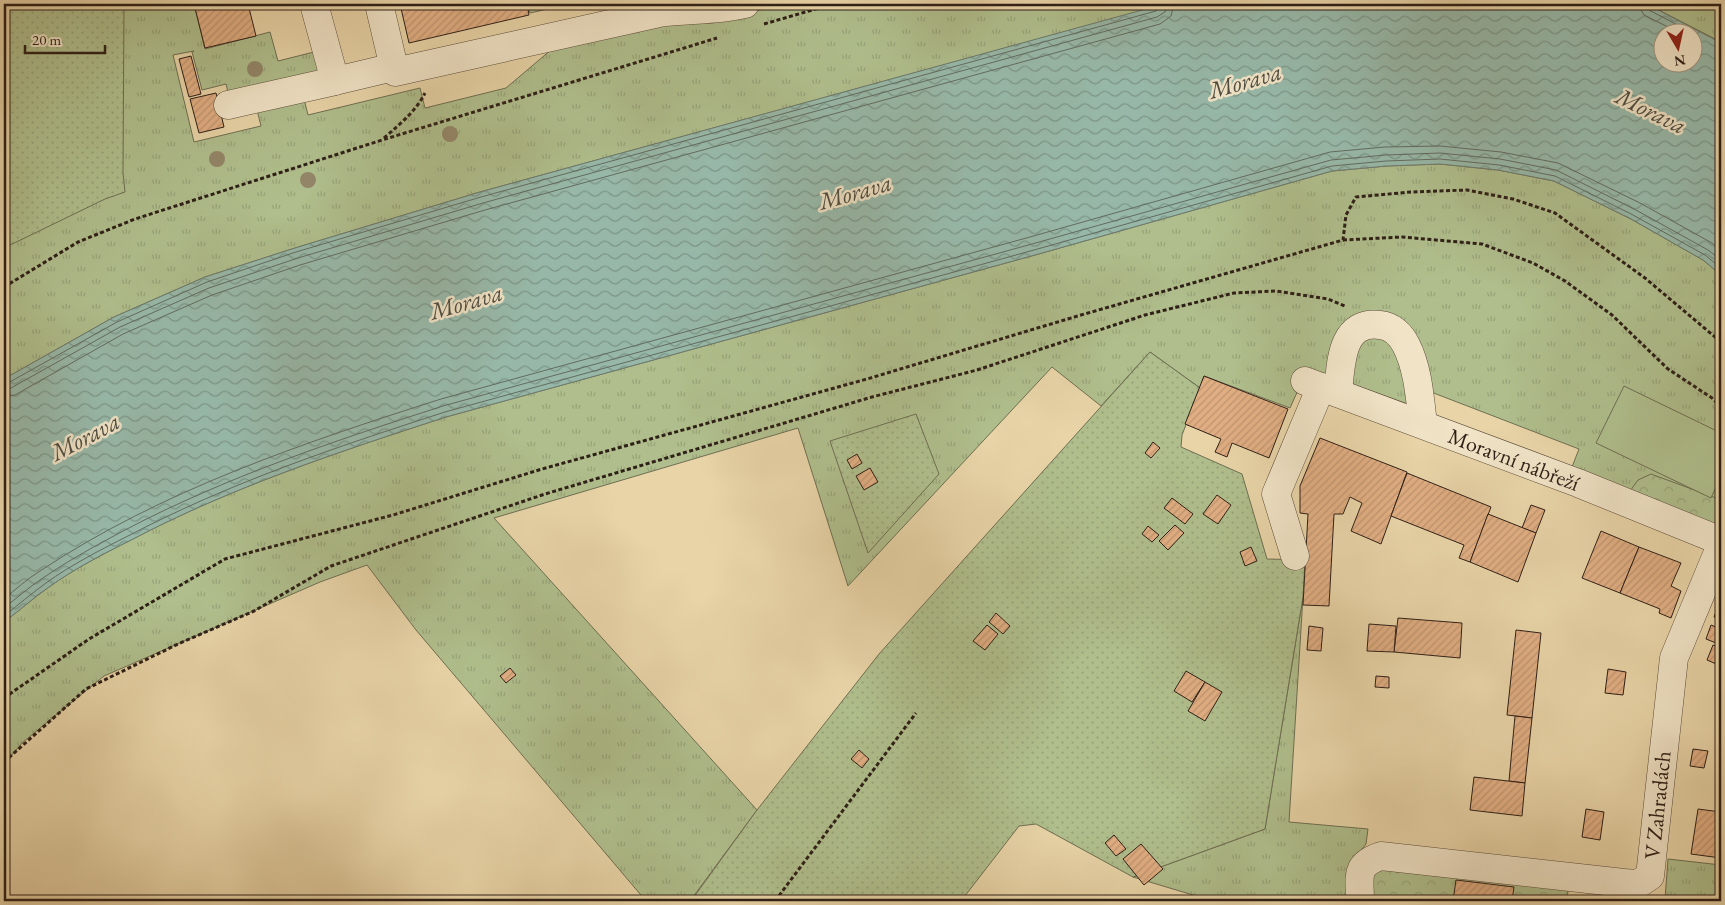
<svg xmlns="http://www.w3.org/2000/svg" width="1725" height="905" viewBox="0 0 1725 905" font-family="'EB Garamond',serif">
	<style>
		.grass { fill: url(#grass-tufts); stroke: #6e6e52 }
		.forest { fill: url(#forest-crowns); stroke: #6e6e52 }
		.garden { fill: url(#garden-dots); stroke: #6e6e52 }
		.pitch { fill: #afbe8c; stroke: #6e6e52 }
		.water { fill: url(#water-waves); stroke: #6d7b6e; fill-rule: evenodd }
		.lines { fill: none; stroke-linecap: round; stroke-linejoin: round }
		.shore { stroke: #626c60; stroke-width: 1 }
		.building { fill: url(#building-hatch); stroke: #2e1f17 }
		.minor-casing { stroke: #5c4c3b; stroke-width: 29 }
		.path { stroke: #2e1f17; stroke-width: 3; stroke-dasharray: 4 2.5; stroke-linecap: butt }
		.minor { stroke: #f0e3c6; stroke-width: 28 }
		.tree { fill: #938668 }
		.labels { text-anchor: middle; stroke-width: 5; stroke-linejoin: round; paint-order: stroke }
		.street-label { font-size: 22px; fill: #2e1f17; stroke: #f0e3c6 }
		.water-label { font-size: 24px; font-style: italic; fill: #4e4d42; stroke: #f0e3c6 }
	</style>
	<defs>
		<pattern id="grass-tufts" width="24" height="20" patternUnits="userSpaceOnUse" patternTransform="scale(1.25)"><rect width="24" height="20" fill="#afbe8c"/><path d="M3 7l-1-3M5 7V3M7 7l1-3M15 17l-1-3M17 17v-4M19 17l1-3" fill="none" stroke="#97a378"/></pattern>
		<pattern id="forest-crowns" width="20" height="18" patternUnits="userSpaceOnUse" patternTransform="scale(1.25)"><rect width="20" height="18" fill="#afbe8c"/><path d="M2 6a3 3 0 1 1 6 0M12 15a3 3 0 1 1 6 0" fill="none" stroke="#97a378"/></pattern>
		<pattern id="garden-dots" width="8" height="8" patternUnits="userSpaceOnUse" patternTransform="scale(1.25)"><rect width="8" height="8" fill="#afbe8c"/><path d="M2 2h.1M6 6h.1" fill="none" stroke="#97a378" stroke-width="1.8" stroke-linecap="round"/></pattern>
		<pattern id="water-waves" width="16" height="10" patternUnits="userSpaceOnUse" patternTransform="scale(1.25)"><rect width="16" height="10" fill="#97b8a8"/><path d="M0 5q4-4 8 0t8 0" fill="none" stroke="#7c9588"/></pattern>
		<pattern id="building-hatch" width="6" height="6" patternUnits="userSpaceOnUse" patternTransform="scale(1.25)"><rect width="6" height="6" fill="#e0ae82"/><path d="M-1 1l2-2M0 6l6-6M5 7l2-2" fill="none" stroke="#c09570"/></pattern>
	</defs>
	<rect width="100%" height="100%" fill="#e8d4a7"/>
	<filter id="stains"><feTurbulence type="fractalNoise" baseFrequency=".004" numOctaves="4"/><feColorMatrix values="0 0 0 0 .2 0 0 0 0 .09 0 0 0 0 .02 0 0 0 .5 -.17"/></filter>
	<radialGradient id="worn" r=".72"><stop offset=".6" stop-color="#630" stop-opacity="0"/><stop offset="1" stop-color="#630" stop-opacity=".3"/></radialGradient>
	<!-- grass -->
	<g class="grass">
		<polygon points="4,4 194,4 205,49 270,32 278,61 314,52 320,76 228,92 226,84 202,90 192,52 194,51 173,55 194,142 261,126 256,106 303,95 308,115 420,88 425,108 506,88 552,49 648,26 726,19 782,4 1166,4 480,192 295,248 205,277 114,317 4,379"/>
		<polygon points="527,4 570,4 530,13"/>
		<polygon points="1647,4 1721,4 1721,43 1721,42"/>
		<path d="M1440,164L1498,170L1554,181L1631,219L1703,260L1721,275V529L1572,467L1579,449L1431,392L1424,410L1308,368L1290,408L1204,376L1200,388L1150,352L1101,406L1052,367L848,586L798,428L494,518L757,810L690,901H646L416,630L367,565L320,582L104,676L23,742L4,764V622C19,611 33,598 49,587C74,569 103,554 131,540C232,487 338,452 446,417L1035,255L1332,171L1387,166Z"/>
		<polygon points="1303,597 1289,822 1368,829 1366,844 1359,853 1356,901 1213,901 1133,877 1265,829"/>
		<polygon points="1668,859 1721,865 1721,901 1685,901 1665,899"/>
	</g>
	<!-- forest -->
	<g class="forest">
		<polygon points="1651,474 1716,498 1721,486 1721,529 1630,491 1638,480"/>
		<polygon points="1377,869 1568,890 1567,901 1373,901 1371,881"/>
	</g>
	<!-- garden -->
	<g class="garden">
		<polygon points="4,4 124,4 123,173 125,192 105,199 4,248"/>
		<polygon points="1150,352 1200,388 1182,435 1181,447 1242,474 1267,559 1305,560 1303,597 1265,829 1133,877 1036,824 1019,826 961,901 691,901 757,810 879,654"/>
		<polygon points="916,414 939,474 868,553 830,441"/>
	</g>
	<!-- pitch -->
	<polygon class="pitch" points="1624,386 1721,433 1721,476 1711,498 1596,443"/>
	<!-- water -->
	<path class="water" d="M1164,4H1647L1721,43V275L1703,260L1631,219L1554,181L1498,170L1440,164L1387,166L1332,171L1035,255L446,417C338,452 232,487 131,540C103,554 74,569 49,587C33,598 19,611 4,622V379L114,317L205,277L295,248L480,192ZM1662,32H1692V62H1662Z"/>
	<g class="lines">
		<!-- shore -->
		<g class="shore">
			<polyline points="1639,4 1641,10 1644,15 1678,32"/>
			<polyline points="1646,4 1649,10 1691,32"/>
			<polyline points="4,383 8,383 117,322 207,282 296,252 481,197 1156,11 1159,8 1160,4"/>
			<polyline points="4,390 11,388 120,327 209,288 298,258 483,203 1157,17 1165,12 1167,4"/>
			<polyline points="4,397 15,395 123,334 212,295 300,265 485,210 1160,24 1171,16 1174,4"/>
			<path d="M4,599C16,589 27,579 40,571C162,490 303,443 441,399L1030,237L1330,152L1385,147L1440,146L1501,152L1558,163L1640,203L1712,243L1721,251"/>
			<path d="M4,608C17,598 29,587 43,578C69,560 97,545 125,530C226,477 334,441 443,406L1032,244L1331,160L1386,155L1440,153L1500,159L1556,170L1636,210L1708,250L1721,260"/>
			<path d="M4,616C18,605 31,594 46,583C71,565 100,550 128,536C229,483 336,447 445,412L1034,250L1332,166L1386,161L1440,159L1499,165L1555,176L1633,215L1705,255L1721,268"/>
		</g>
	</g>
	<!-- building -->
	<g class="building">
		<polygon points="194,4 248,4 256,36 205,48"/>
		<polygon points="400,4 527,4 529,15 409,43"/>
		<polygon points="191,56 201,94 189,97 179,59"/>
		<polygon points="216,93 224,127 199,133 190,99"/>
		<polygon points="1204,376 1288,409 1269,458 1232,443 1227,457 1215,452 1221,439 1185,424"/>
		<polygon points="1320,438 1407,472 1381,544 1351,531 1362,503 1350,497 1343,514 1334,514 1329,606 1303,605 1308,514 1300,513 1300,486"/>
		<polygon points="1153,442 1160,448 1151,458 1145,453"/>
		<polygon points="857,454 862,463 852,469 847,460"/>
		<polygon points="870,468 878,482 864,490 856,476"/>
		<polygon points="1407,473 1491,507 1470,562 1459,558 1464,545 1391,516"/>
		<polygon points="1217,495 1231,505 1218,524 1203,514"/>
		<polygon points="1172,498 1193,514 1185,524 1164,508"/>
		<polygon points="1531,505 1545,510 1536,533 1522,528"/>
		<polygon points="1488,514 1536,533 1518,582 1470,562"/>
		<polygon points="1175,525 1184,533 1168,550 1159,541"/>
		<polygon points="1148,526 1159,535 1152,542 1142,534"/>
		<polygon points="1601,531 1639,547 1620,593 1582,578"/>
		<polygon points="1251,547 1257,561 1245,566 1240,552"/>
		<polygon points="1639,547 1681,563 1671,586 1681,591 1671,618 1659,613 1660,609 1620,593"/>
		<polygon points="1721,598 1721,620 1714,617"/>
		<polygon points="996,613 1010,626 1003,634 989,622"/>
		<polygon points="1398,618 1462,623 1460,658 1394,652"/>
		<polygon points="1369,624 1396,626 1394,652 1367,651"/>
		<polygon points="987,625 998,634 985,650 973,641"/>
		<polygon points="1711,625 1721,629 1721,645 1706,639"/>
		<polygon points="1309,626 1323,628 1321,651 1307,650"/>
		<polygon points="1516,630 1541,633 1532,718 1507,715"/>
		<polygon points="1713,645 1721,648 1721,666 1707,660"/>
		<polygon points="510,668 516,675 506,683 500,676"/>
		<polygon points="1608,669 1626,672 1623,695 1605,693"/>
		<polygon points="1186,671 1205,682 1192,702 1174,691"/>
		<polygon points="1376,676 1389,677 1389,688 1375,687"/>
		<polygon points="1205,682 1222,692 1205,721 1188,711"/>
		<polygon points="1515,716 1532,718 1525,783 1509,781"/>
		<polygon points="1693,749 1708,751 1704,768 1690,766"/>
		<polygon points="859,750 869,759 862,768 851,759"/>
		<polygon points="1474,777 1525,783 1522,816 1470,810"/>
		<polygon points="1586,809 1604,812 1600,840 1582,837"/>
		<polygon points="1698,809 1721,812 1721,858 1691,854"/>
		<polygon points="1114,835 1126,849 1116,856 1105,843"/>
		<polygon points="1141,844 1163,869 1144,885 1123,859"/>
		<polygon points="1456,880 1514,887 1512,901 1453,901"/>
	</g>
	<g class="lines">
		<defs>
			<g id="minor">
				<path d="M379,4L395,72L659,13C688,9 717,11 745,4"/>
				<polyline points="335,81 394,67"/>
				<polyline points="228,105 335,81 314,4"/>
				<polyline points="1305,381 1578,483 1721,541"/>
				<path d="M1338,393C1341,365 1340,320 1380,325C1392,326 1401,335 1406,345C1418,368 1420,399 1423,424"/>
				<polyline points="1295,556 1276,494 1321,387"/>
				<path d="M1360,901C1360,877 1354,865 1381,856L1624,883L1638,884L1650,876L1674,658L1721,545"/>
			</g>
		</defs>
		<!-- minor casing -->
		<use href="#minor" class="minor-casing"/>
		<!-- path -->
		<g class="path">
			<polyline points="764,24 833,4"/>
			<path d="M384,138C400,124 416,111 425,93"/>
			<polyline points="1343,240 1402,237 1482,244 1533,263 1565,281 1612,315 1668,369 1712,398 1721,407"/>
			<polyline points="4,287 78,242 135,219 382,140 717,38"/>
			<polyline points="4,698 89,639 225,559 393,515 542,469 867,379 1081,315 1343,240 1346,215 1356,197 1411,192 1467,190 1513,199 1555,213 1645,278 1721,342"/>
			<polyline points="4,762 86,689 178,644 254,611 331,566 545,494 872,397 977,370 1145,315 1234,293 1276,291 1328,299 1345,306"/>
			<polyline points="775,901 916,713"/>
		</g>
		<!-- minor -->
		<use href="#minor" class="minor"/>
	</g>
	<!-- trees -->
	<g class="tree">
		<circle cx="255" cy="69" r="8"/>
		<circle cx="450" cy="134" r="8"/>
		<circle cx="217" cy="159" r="8"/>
		<circle cx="308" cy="180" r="8"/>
	</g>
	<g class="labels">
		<!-- street labels -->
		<g class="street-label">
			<text transform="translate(1514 459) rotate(21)" y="8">Moravní nábřeží</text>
			<text transform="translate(1657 805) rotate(-84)" y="8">V Zahradách</text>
		</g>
		<!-- water labels -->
		<g class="water-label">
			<text transform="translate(1245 81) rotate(-16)" y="8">Morava</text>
			<text transform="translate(1651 111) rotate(26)" y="8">Morava</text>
			<text transform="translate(855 192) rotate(-16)" y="8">Morava</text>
			<text transform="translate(466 302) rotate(-16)" y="8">Morava</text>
			<text transform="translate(85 437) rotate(-28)" y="8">Morava</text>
		</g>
	</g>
	<!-- margin -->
	<rect width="1725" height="905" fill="none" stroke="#e8d4a7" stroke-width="20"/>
	<rect x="5" y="5" width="1715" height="895" fill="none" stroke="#2e1f17" stroke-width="2.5"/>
	<rect x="10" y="10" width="1705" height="885" fill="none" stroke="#2e1f17"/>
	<!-- north arrow -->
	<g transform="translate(1678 48) rotate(171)"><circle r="24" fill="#f0e3c6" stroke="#a29580"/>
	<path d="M0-4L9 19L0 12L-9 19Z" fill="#8f2418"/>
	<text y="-8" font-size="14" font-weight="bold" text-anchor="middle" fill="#2e1f17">N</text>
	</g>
	<!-- scale -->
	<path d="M25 45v8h80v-8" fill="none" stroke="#2e1f17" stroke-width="2.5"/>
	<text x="32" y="45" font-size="15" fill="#2e1f17" stroke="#f0e3c6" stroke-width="4" paint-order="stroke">20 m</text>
	<rect width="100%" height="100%" filter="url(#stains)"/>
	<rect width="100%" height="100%" fill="url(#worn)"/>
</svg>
